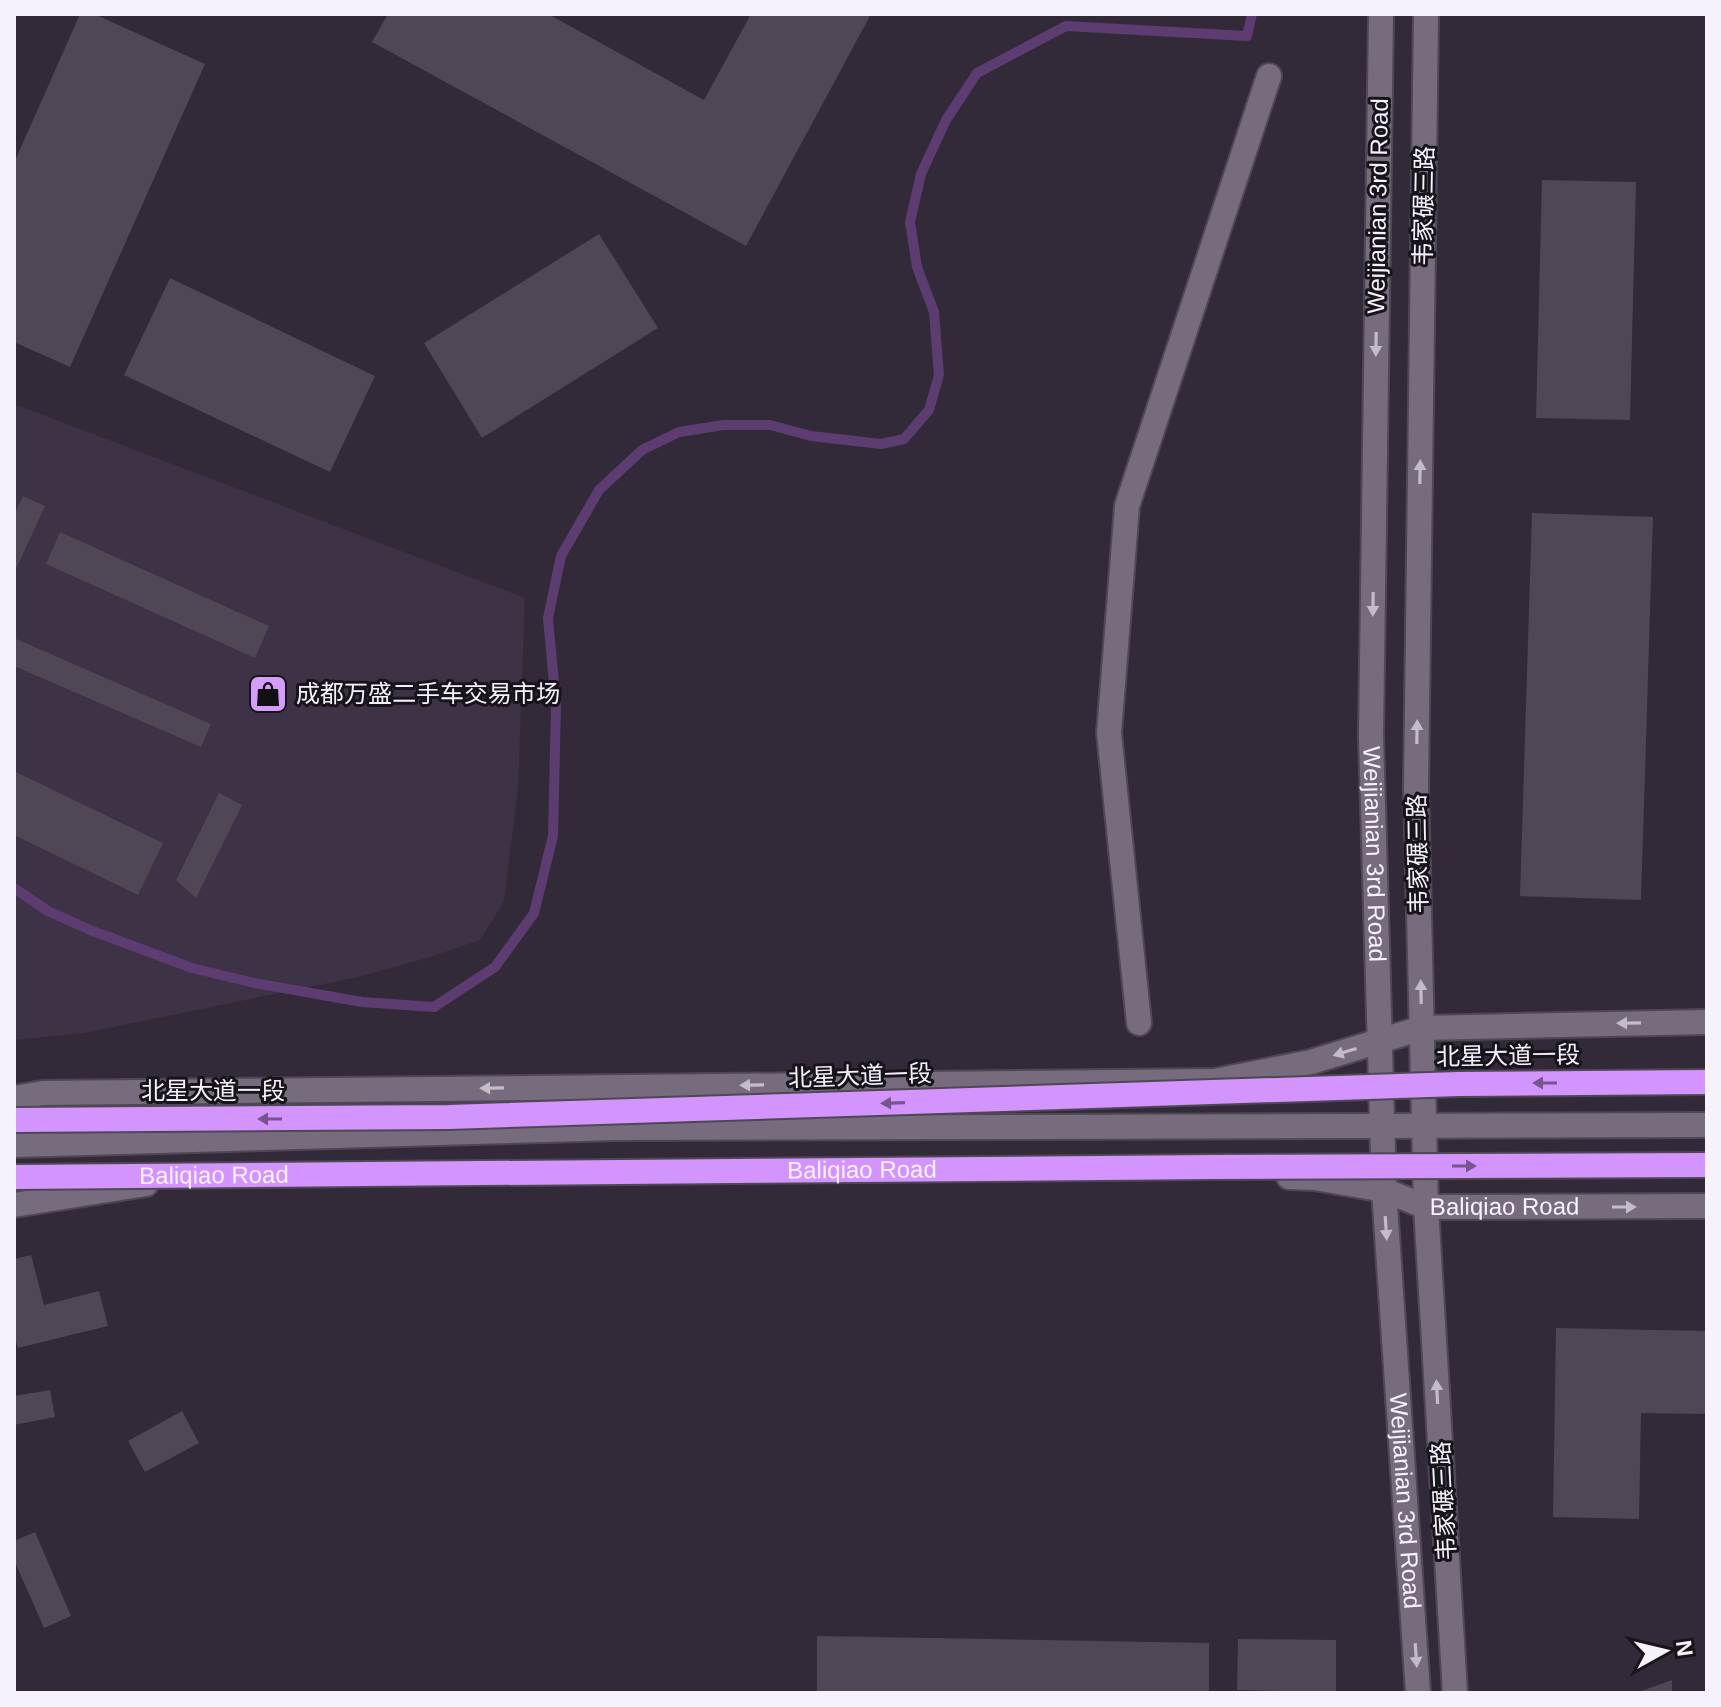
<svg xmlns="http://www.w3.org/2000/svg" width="1721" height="1707" viewBox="0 0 1721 1707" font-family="Arial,'Noto Sans SC',sans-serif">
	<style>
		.built { fill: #3d3246 }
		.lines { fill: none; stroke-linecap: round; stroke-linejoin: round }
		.stream { stroke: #5d3c72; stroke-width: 10 }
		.building { fill: #4f4656 }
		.street-casing { stroke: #4f4854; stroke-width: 28 }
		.secondary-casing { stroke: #4f4854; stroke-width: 28 }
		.street { stroke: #766c7d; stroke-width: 24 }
		.secondary { stroke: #766c7d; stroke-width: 24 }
		.highway-bridge-casing { stroke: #4f4854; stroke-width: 28; stroke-linecap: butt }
		.highway-bridge { stroke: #d394fd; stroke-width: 24 }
		.oneway { fill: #c3bcc9 }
		.oneway2 { fill: #76548c }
		.labels { text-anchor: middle; stroke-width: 6; stroke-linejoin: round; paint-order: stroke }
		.street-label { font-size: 24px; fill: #f7f1fb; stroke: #18141b }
		.poi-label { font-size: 24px; fill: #f7f1fb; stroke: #18141b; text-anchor: start }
	</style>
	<rect width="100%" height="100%" fill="#322a38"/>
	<!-- built -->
	<polygon class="built" points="14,404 525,598 518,789 504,901 480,940 427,958 358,977 84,1033 14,1040"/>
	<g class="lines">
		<!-- stream -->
		<polyline class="stream" points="14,888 48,911 90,930 192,968 254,983 362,1002 434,1007 495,967 534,913 553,836 556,705 548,618 561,556 599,490 642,450 679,432 724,425 770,425 811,436 881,444 904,439 929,410 939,375 934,312 917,267 910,222 921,174 946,120 977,73 1066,26 1247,36 1252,14"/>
	</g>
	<!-- building -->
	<g class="building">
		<polygon points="80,14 94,14 205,64 70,367 14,342 14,163"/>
		<polygon points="388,14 548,14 704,100 751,14 871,14 746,246 372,42"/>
		<polygon points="1542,180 1636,182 1630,420 1536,418"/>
		<polygon points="599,234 658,328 482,438 424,343"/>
		<polygon points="170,278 375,376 330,472 124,375"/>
		<polygon points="23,496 45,506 17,567 14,565 14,515"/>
		<polygon points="1532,513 1653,517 1641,900 1520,896"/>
		<polygon points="60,532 269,626 255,658 46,564"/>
		<polygon points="14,638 211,724 201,747 14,666"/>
		<polygon points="14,771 163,843 138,895 14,835"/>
		<polygon points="219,793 242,805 196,898 176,880"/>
		<polygon points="31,1255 44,1305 99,1291 108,1326 18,1348 14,1334 14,1259"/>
		<polygon points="1556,1328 1707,1331 1707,1414 1641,1413 1639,1519 1553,1517"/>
		<polygon points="50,1390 55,1417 14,1425 14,1396"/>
		<polygon points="182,1411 199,1443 145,1472 128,1441"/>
		<polygon points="35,1532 71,1616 44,1628 14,1560 14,1541"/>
		<polygon points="817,1636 1209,1643 1209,1693 817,1693"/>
		<polygon points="1238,1639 1336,1640 1336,1693 1277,1693 1277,1691 1237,1690"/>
		<polygon points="1672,1680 1672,1693 1636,1693"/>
	</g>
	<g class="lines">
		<defs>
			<g id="street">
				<polyline points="1139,1023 1109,733 1127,506 1269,76"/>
				<polyline points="14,1098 43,1093 1215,1081 1311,1062 1422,1028 1707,1022"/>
				<polyline points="14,1145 616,1128 1707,1125"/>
				<path id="s1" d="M1289,1177L1315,1178L1384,1190L1426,1207L1707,1206"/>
				<polyline points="14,1205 146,1184"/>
			</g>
			<g id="secondary">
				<path id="s2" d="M1381,14L1371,736L1384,1190L1418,1693"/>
				<polyline points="1426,14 1416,787 1426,1207 1455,1693"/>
			</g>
		</defs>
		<!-- street casing -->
		<use href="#street" class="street-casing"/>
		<!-- secondary casing -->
		<use href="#secondary" class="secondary-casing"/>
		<!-- street -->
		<use href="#street" class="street"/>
		<!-- secondary -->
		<use href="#secondary" class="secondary"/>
		<defs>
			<g id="highway-bridge">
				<polyline points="14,1120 449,1117 1459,1084 1707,1082"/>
				<path id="s3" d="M14,1177L1213,1167L1707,1165"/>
			</g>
		</defs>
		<!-- highway-bridge casing -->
		<use href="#highway-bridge" class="highway-bridge-casing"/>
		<!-- highway-bridge -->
		<use href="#highway-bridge" class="highway-bridge"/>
	</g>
	<!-- one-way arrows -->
	<defs><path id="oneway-solid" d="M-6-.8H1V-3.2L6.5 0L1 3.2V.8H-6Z" transform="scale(2)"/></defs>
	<g class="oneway">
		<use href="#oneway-solid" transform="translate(1376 344) rotate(91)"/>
		<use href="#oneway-solid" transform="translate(1420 472) rotate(-89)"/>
		<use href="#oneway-solid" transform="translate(1373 604) rotate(91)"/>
		<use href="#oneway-solid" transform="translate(1417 732) rotate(-89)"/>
		<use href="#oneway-solid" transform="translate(1421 992) rotate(-91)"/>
		<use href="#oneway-solid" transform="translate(1629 1023) rotate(179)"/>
		<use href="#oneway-solid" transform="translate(1345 1052) rotate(163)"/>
		<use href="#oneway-solid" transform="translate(752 1085) rotate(179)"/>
		<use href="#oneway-solid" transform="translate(492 1088) rotate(179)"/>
		<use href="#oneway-solid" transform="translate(1624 1207)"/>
		<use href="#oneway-solid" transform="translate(1386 1228) rotate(86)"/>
		<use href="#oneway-solid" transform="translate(1437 1392) rotate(-93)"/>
		<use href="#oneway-solid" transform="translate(1416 1655) rotate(86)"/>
	</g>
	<g class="oneway2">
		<use href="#oneway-solid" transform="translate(1545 1083) rotate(180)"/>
		<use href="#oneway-solid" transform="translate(893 1103) rotate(178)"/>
		<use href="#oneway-solid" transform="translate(270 1119) rotate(180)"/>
		<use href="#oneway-solid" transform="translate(1464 1166)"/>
	</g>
	<!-- icons -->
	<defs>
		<symbol id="shop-square" viewBox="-11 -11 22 22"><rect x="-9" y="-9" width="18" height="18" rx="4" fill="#d59cfb" stroke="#18141b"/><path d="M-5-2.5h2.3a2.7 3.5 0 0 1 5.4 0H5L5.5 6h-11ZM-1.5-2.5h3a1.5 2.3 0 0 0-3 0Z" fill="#111"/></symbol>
	</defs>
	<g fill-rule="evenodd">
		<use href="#shop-square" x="246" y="672" width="44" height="44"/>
	</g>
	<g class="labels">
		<!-- street labels -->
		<g class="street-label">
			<text transform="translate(1378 206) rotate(-89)" y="8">Weijianian 3rd Road</text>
			<text transform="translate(1424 206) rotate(-89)" y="8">韦家碾三路</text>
			<text dy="8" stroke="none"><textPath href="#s2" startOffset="840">Weijianian 3rd Road</textPath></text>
			<text transform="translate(1418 854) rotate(-91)" y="8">韦家碾三路</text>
			<text transform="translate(1508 1056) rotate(-1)" y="8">北星大道一段</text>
			<text transform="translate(860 1076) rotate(-2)" y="8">北星大道一段</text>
			<text x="213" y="1099">北星大道一段</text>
			<text dy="8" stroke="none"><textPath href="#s3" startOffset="848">Baliqiao Road</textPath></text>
			<text dy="8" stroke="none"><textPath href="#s3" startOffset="200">Baliqiao Road</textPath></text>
			<text dy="8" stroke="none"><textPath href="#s1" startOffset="220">Baliqiao Road</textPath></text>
			<text dy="8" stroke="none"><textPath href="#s2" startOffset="1488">Weijianian 3rd Road</textPath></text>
			<text transform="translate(1444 1501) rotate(-93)" y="8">韦家碾三路</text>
		</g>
		<!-- poi labels -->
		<g class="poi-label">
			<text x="296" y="702">成都万盛二手车交易市场</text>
		</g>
	</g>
	<!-- border -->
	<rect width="1721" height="1707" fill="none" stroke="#f7f1fb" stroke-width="32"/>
	<!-- north arrow -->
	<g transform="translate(1665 1651) rotate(82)" stroke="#18141b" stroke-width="6" paint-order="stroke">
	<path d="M0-6L14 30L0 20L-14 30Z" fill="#f7f1fb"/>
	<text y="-12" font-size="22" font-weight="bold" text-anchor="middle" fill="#f7f1fb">N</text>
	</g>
</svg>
